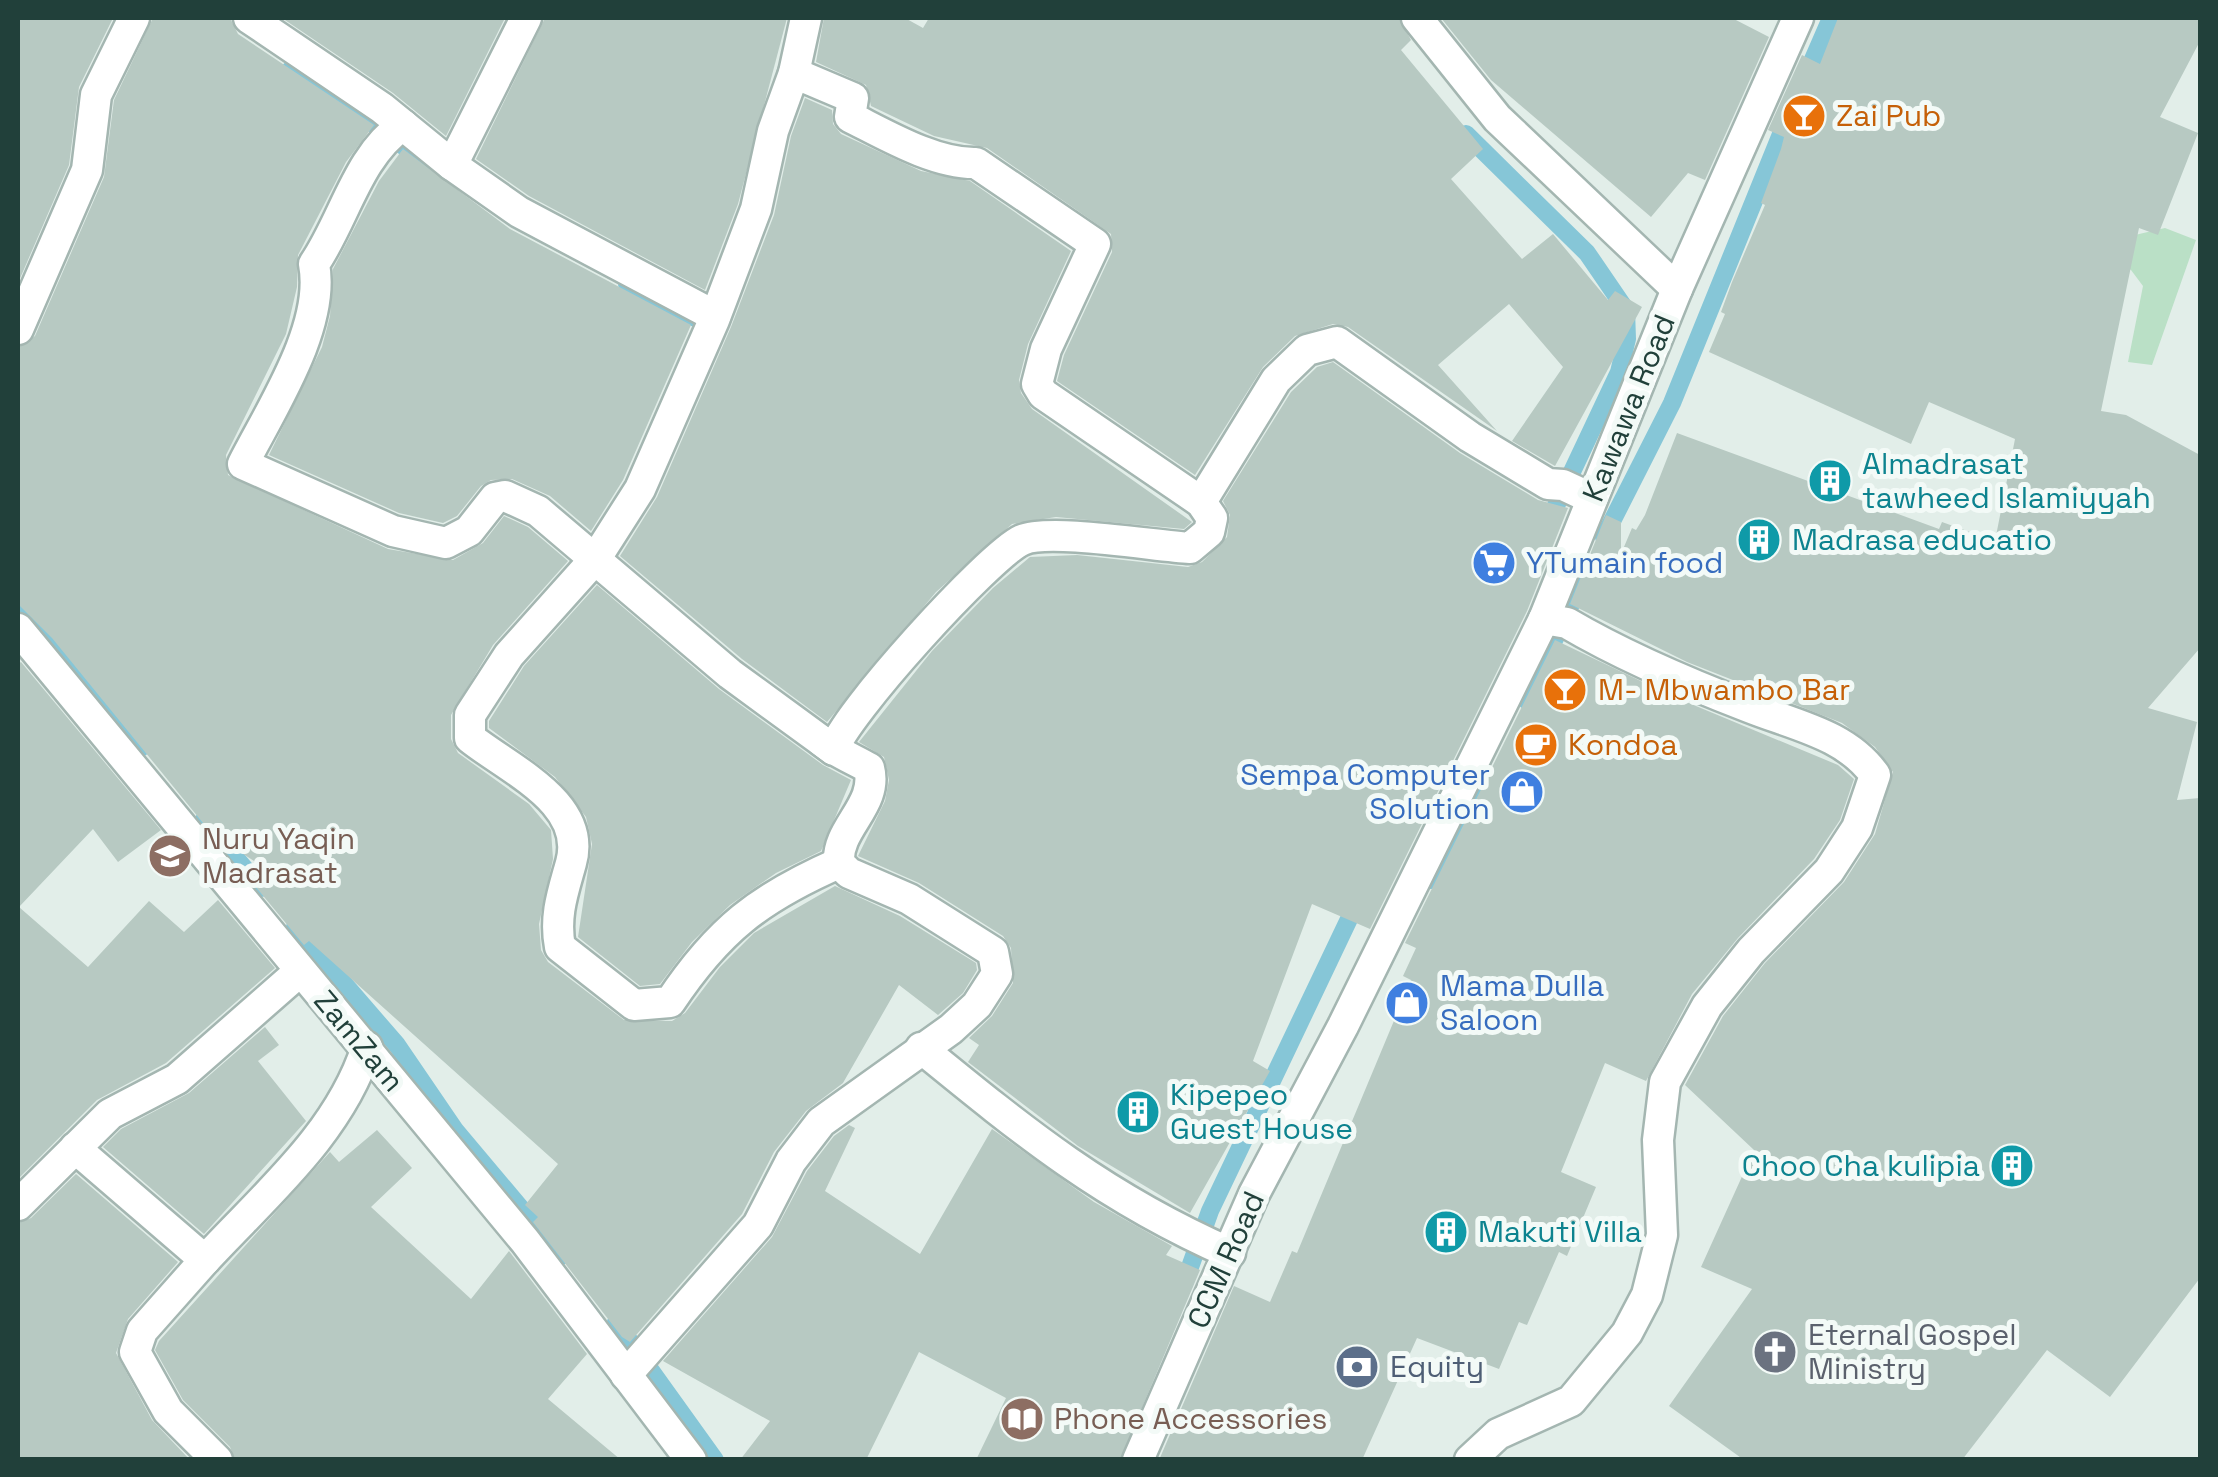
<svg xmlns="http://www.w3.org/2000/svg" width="2218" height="1477" viewBox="0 0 2218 1477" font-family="'Space Grotesk',sans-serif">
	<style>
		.green { fill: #bae0c6 }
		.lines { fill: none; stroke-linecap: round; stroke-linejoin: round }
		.stream { stroke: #86c6d7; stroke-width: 18 }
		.building { fill: #b7c9c2 }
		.street-casing { stroke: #a4b6b1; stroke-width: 35 }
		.street { stroke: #fff; stroke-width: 30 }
		.labels { text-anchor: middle; stroke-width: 10; stroke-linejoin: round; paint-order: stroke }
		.food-label { font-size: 30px; fill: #c56008; stroke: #f3faf7; text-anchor: start }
		.street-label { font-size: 30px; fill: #21403a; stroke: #f3faf7 }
		.culture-label { font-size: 30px; fill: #0d838f; stroke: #f3faf7; text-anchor: start }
		.shop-label { font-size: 30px; fill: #366cbe; stroke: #f3faf7; text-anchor: start }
		.education-label { font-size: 30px; fill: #785e54; stroke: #f3faf7; text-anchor: start }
		.worship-label { font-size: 30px; fill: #5b616d; stroke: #f3faf7; text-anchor: start }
		.service-label { font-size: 30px; fill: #4e5e75; stroke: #f3faf7; text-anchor: start }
	</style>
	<rect width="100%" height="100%" fill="#e2eee9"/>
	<!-- green -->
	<polygon class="green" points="2165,228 2196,240 2152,365 2128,362 2143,286 2131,270 2102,252 2122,238"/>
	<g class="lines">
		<!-- stream -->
		<g class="stream">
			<polyline points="290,70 370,121 445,177"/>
			<polyline points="1804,80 1831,18"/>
			<polyline points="1466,134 1587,253 1626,310 1627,339 1619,372 1546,527"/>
			<polyline points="627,284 656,303 701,320"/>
			<polyline points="1604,537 1672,403 1788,117"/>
			<polyline points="18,607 142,747"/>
			<polyline points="1526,700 1581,583"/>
			<polyline points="204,820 261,888"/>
			<polyline points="1430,880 1480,795"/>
			<polyline points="295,927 397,1045 455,1130 561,1256"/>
			<polyline points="1184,1284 1210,1211 1359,898"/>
			<polyline points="616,1322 715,1460"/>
		</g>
	</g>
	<!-- building -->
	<g class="building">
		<polygon points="18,18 113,18 79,87 69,165 18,283"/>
		<polygon points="153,18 230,18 238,34 374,125 346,162 298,255 297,287 286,334 226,455 228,475 388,549 453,560 483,543 504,516 528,527 568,561 493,645 451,715 451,739 458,753 529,804 551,830 553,859 539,924 541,950 548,962 624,1020 672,1021 685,1013 720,967 754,933 835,886 900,916 976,963 977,970 963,993 938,1015 899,985 843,1083 806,1111 774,1152 742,1214 630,1342 622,1337 533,1222 538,1217 525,1205 558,1164 309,941 304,945 245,874 257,863 212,834 52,638 18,604 18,347 35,336 104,177 114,100"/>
		<polygon points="282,18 505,18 446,136 393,93"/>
		<polygon points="545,18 787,18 738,204 705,290 529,196 476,159"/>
		<polygon points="824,18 905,18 923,28 929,18 1399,18 1411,40 1401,50 1483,149 1451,179 1522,259 1553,234 1608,300 1615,291 1642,307 1555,466 1512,441 1563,367 1509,304 1438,365 1497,431 1348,327 1333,324 1295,336 1263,367 1195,475 1057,381 1064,355 1112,252 1111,234 987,148 934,136 871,106 866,85 816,62"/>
		<polygon points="1441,18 1732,18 1769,37 1705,180 1688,173 1651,217 1491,80"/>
		<polygon points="1838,18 2200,18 2200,41 2160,117 2198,133 2158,235 2139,228 2101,411 2126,415 2200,455 2200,648 2148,708 2197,722 2177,800 2200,798 2200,1278 2110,1397 2047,1350 1962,1460 1744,1460 1669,1406 1752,1289 1701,1267 1754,1150 1685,1085 1723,1016 1765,963 1844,882 1875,834 1893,772 1875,747 1842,723 1687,662 1570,604 1606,515 1621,522 1621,554 1632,528 1636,530 1645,515 1677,433 1939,529 1942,522 1995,541 2015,439 1929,402 1911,444 1709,352 1725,314 1721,312 1732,282 1765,205 1761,203 1781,149 1784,137 1768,130 1802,55 1820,64"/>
		<polygon points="805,98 832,110 833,124 841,134 921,171 970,181 1071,251 1028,344 1019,380 1021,393 1032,409 1192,522 1184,529 1056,517 1012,524 936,592 827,722 742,659 620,556 657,497 731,327 774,215 791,136"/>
		<polygon points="403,149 510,229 691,325 623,480 591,531 550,496 512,479 491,480 481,486 457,516 443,523 399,513 269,455 322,347 330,316 333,269 379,181"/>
		<polygon points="1333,362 1460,453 1538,500 1568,508 1527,611 1370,929 1312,904 1253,1061 1270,1071 1190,1213 1078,1146 968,1062 979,1045 969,1038 992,1016 1013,983 1011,948 1003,936 919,883 858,856 885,801 889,780 884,757 859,742 932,651 993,588 1030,557 1077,555 1188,567 1202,562 1227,537 1230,515 1223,501 1291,392 1317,367"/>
		<polygon points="597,585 719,689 823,765 851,780 821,851 776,873 730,905 692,942 660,984 640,986 578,937 592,844 586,817 555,777 489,728 489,721 524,666"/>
		<polygon points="1555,640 1672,696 1838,765 1854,779 1840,820 1814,859 1738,938 1692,994 1646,1081 1605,1063 1561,1172 1596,1187 1567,1256 1559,1252 1527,1325 1519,1322 1499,1369 1417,1338 1362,1460 1159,1460 1234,1286 1270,1302 1292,1251 1297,1253 1411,980 1403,976 1416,948 1405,943"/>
		<polygon points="21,662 161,830 118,862 93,829 19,907 88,967 149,901 184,932 218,900 275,968 166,1063 97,1100 18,1179 18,664"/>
		<polygon points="265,1027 279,1045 258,1061 306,1121 204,1234 103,1147 121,1129 189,1093"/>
		<polygon points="849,1125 855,1128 825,1191 920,1254 992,1129 1094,1202 1172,1246 1166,1255 1200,1270 1120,1460 976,1460 1006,1398 919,1352 866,1460 740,1460 770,1421 663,1361 772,1237 807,1171 834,1136"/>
		<polygon points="377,1130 412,1168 371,1207 471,1299 509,1251 587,1354 548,1399 621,1460 235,1460 230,1447 183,1400 155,1350 159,1341 330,1152 339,1162"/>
		<polygon points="76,1174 178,1262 128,1319 116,1353 152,1420 190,1460 18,1460 18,1223 31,1218"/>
	</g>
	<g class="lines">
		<defs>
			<g id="street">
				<polyline points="249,18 382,108 452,165 519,212 715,316"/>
				<path d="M806,18L794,73L773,131L756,209L714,320L640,489L596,558L509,655L470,715V738C510,770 588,803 571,863C563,892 554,916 560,947L634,1005L670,1002C718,930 759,898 839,863"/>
				<polyline points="1417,18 1497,118 1677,289"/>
				<path d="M403,125C357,156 344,221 314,264C326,326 271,409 243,464L393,531L446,543L469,531L495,498L505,496L538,511L730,674L834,750"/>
				<polyline points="452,165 526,18"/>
				<polyline points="18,329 87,170 96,95 134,18"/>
				<polyline points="1201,502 1276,380 1307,350 1337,342 1470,437 1548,484 1563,485 1591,498"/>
				<polyline points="18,629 525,1241 691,1460"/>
				<path d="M921,1048C1025,1133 1105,1198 1230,1253"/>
				<polyline points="75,1148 205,1260 142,1331 135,1352 168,1411 217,1460"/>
				<polyline points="18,1205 110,1114 177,1079 299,972"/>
				<path d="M205,1260C265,1195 339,1134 367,1047"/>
				<path d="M626,1375L758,1225L791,1161L821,1122L951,1029L977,1005L997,974L993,952L909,899L849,873L839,863C836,828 879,805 869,768C853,759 836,752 822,741L834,750C841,718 989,555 1022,540C1050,528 1155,546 1190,548L1209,532L1212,518L1201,502L1043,394L1037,384L1046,349L1095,244L976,163C935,164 886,135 850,117L853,98L794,73"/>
				<polyline points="1138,1460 1254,1194 1343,1026 1544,619 1677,289 1798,18"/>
				<path d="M1470,1460L1498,1434L1571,1401L1627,1333L1647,1295L1662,1235L1658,1140L1665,1082L1707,1006L1751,951L1829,871L1857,828L1875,775C1846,734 1794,725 1749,707C1689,684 1623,656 1567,623L1544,619"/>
			</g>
		</defs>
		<!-- street casing -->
		<use href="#street" class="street-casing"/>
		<!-- street -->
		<use href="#street" class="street"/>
	</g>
	<!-- icons -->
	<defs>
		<symbol id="bar-disc" viewBox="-11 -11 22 22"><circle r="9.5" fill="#e8710a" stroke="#f3faf7"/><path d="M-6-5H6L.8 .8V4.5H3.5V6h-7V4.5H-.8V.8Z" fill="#fff"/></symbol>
		<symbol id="building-disc" viewBox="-11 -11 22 22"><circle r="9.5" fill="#0f9aa8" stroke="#f3faf7"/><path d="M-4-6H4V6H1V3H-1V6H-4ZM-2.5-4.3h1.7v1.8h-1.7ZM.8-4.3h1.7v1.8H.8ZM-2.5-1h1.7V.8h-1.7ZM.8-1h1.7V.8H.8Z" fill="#fff"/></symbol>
		<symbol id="supermarket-disc" viewBox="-11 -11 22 22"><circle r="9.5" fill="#3f7fe0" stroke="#f3faf7"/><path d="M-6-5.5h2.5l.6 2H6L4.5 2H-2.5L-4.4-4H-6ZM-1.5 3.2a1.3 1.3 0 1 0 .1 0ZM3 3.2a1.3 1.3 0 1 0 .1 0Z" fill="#fff"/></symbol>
		<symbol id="cafe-disc" viewBox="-11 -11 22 22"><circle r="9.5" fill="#e8710a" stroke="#f3faf7"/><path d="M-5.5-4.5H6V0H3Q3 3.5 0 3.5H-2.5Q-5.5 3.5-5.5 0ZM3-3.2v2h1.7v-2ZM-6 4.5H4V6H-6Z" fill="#fff"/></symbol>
		<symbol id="shop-disc" viewBox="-11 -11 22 22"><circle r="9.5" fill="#3f7fe0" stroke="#f3faf7"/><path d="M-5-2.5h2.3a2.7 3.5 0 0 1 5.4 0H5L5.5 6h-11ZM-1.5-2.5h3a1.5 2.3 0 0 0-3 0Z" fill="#fff"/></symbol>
		<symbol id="school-disc" viewBox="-11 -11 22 22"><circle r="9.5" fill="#8d6e63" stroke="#f3faf7"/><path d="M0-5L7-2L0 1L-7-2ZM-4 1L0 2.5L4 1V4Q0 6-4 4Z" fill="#fff"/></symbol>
		<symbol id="church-disc" viewBox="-11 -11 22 22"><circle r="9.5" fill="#6b7280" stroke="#f3faf7"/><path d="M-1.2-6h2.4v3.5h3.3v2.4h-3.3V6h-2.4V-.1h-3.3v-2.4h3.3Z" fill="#fff"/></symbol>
		<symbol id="bank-disc" viewBox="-11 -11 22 22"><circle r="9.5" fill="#5c6f8a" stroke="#f3faf7"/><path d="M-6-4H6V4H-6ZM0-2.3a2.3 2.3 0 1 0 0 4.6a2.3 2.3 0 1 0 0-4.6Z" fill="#fff"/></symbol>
		<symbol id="library-disc" viewBox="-11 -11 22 22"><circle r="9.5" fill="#8d6e63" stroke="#f3faf7"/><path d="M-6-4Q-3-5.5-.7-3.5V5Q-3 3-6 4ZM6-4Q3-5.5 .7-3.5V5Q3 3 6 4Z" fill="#fff"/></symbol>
	</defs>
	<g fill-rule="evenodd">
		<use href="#bar-disc" x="1779" y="91" width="50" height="50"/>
		<use href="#building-disc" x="1805" y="456" width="50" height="50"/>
		<use href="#building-disc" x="1734" y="515" width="50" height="50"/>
		<use href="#supermarket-disc" x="1469" y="538" width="50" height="50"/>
		<use href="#bar-disc" x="1540" y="665" width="50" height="50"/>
		<use href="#cafe-disc" x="1511" y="720" width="50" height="50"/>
		<use href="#shop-disc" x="1497" y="767" width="50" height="50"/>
		<use href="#school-disc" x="145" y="831" width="50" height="50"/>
		<use href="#shop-disc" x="1382" y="978" width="50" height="50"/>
		<use href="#building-disc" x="1113" y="1087" width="50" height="50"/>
		<use href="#building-disc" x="1987" y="1141" width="50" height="50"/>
		<use href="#building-disc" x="1421" y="1207" width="50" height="50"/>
		<use href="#church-disc" x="1750" y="1327" width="50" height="50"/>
		<use href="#bank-disc" x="1332" y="1342" width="50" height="50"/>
		<use href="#library-disc" x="997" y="1394" width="50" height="50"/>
	</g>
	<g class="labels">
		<!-- food labels -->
		<g class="food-label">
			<text x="1836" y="126">Zai Pub</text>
			<text x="1598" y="700">M- Mbwambo Bar</text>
			<text x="1568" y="755">Kondoa</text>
		</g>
		<!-- street labels -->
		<g class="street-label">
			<text transform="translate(1629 408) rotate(-68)" y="10">Kawawa Road</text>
			<text transform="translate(359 1041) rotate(50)" y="10">ZamZam</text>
			<text transform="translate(1226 1260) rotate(-66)" y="10">CCM Road</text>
		</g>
		<!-- culture labels -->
		<g class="culture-label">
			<text x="1862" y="474">Almadrasat<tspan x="1862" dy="34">tawheed Islamiyyah</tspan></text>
			<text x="1792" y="550">Madrasa educatio</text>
			<text x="1170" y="1105">Kipepeo<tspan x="1170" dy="34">Guest House</tspan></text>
			<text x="1980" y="1176" text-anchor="end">Choo Cha kulipia</text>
			<text x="1478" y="1242">Makuti Villa</text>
		</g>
		<!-- shop labels -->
		<g class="shop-label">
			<text x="1526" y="573">YTumain food</text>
			<text x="1490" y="785" text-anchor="end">Sempa Computer<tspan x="1490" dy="34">Solution</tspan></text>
			<text x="1440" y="996">Mama Dulla<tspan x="1440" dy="34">Saloon</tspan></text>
		</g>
		<!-- education labels -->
		<g class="education-label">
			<text x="202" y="849">Nuru Yaqin<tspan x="202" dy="34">Madrasat</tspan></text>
			<text x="1054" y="1429">Phone Accessories</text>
		</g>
		<!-- worship labels -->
		<g class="worship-label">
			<text x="1808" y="1345">Eternal Gospel<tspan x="1808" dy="34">Ministry</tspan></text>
		</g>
		<!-- service labels -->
		<g class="service-label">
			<text x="1390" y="1377">Equity</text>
		</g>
	</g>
	<!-- border -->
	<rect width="2218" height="1477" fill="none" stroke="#21403a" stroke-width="40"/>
</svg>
